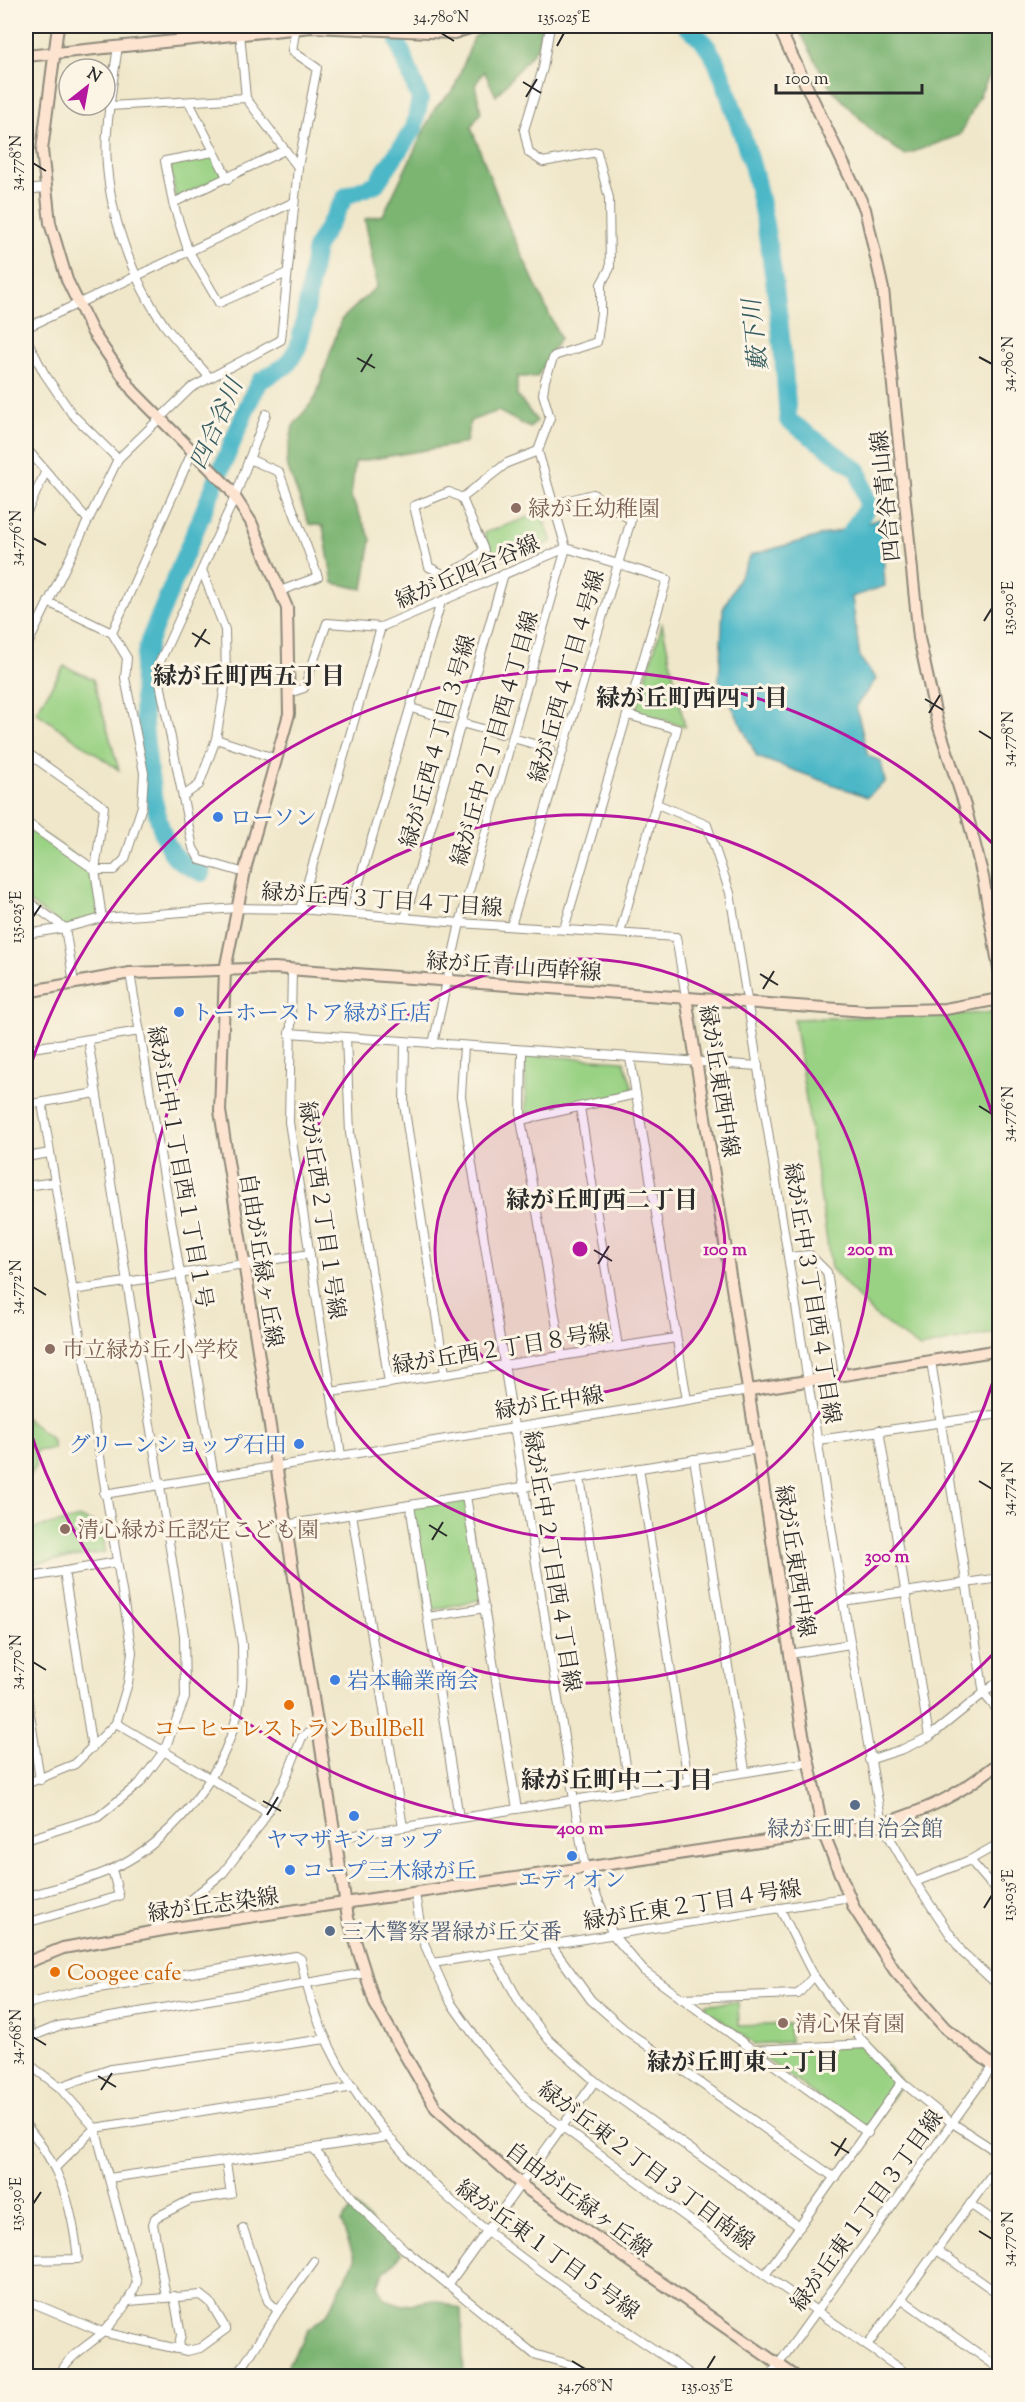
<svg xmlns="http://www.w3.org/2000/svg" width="1025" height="2402" viewBox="0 0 1025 2402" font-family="'Sorts Mill Goudy','Noto Serif JP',serif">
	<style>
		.green { fill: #9ad284; stroke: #627e58; stroke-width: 1.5 }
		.forest { fill: #7bb472; stroke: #53704e; stroke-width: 1.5 }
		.water { fill: #4bb7c7; stroke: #3b7179; stroke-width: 1.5 }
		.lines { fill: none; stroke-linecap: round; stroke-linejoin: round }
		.river { stroke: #4bb7c7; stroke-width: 18 }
		.street-casing { stroke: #8e897a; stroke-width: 10 }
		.secondary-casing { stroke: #8e897a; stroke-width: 14 }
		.street { stroke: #fff; stroke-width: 8 }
		.secondary { stroke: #fde4d1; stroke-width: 10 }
		.ticks { fill: none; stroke: #2b2b2b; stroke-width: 2 }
		.ring { fill: none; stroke: #b5179e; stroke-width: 3 }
		.education-dot { fill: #8d6e63; stroke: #fcf5e5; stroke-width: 2 }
		.shop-dot { fill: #3f7fe0; stroke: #fcf5e5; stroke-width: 2 }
		.food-dot { fill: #e8710a; stroke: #fcf5e5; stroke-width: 2 }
		.service-dot { fill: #5c6f8a; stroke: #fcf5e5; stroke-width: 2 }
		.labels { text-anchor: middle; stroke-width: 6; stroke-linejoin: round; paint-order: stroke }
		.street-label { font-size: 22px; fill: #2b2b2b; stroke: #fcf5e5 }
		.education-label { font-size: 22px; fill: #785e54; stroke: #fcf5e5; text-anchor: start }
		.shop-label { font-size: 22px; fill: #366cbe; stroke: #fcf5e5; text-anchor: start }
		.food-label { font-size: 22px; fill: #c56008; stroke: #fcf5e5 }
		.service-label { font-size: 22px; fill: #4e5e75; stroke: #fcf5e5 }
		.water-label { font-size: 24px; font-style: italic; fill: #365c62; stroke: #fcf5e5 }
		.neighbourhood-label { font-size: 24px; font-weight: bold; fill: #2b2b2b; stroke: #fcf5e5 }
		.centre { fill: #b5179e; stroke: #fcf5e5; stroke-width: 3 }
		.ring-label { font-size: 18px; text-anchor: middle; font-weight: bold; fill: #b5179e; stroke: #fcf5e5; stroke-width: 6; stroke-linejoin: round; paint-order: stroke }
		.neatline { fill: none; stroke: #2b2b2b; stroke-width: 2 }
		.ticks-label { font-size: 15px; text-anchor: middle; fill: #2b2b2b }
	</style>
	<rect width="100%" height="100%" fill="#fcf5e5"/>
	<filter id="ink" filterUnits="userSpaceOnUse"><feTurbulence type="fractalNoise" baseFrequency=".0167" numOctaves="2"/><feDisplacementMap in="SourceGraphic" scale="12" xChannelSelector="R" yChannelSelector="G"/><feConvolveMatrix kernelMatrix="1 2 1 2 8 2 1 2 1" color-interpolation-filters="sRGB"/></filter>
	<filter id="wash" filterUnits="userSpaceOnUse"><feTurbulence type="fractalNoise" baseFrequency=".008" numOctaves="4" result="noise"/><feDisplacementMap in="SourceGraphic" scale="24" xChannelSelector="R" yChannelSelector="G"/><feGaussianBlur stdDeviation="1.35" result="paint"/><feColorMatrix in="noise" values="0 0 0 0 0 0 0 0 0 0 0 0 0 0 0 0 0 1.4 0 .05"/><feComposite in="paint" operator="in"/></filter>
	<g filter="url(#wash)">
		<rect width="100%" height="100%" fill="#f0e7ca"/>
		<!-- green -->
		<g class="green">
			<polygon points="202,156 212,156 222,174 220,177 178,198 175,195 170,165 172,162"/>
			<polygon points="541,513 552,542 502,559 492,554 484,533"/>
			<polygon points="662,624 685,727 636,711"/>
			<polygon points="64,666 93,679 119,770 36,712"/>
			<polygon points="26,822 95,870 102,918 65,928 26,900"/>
			<polygon points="992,1013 1000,1060 999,1332 920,1348 873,1314 831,1268 794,1019"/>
			<polygon points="527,1055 624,1061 633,1089 630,1093 530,1115 526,1112 525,1058"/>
			<polygon points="26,1418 53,1441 53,1449 36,1451 36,1467 26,1479"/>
			<polygon points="466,1496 483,1599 427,1611 410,1505"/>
			<polygon points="80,1518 103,1526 105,1552 26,1565 26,1530"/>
			<polygon points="738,2002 739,2026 789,2024 790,2042 754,2044 706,2009 706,2004"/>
			<polygon points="866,2044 902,2082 868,2133 753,2050"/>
		</g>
		<!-- forest -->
		<g class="forest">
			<polygon points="494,26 543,26 537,48 496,96 484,71 475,85 481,112 471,127 510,229 560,338 537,377 517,377 517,395 537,421 530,428 498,411 470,421 466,443 355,462 351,497 371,539 363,589 333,583 323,526 309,524 286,463 293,426 316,397 341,320 377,286 365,219 383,215 435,108 454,89 474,37"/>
			<polygon points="797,26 999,26 999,56 960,135 905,155 874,133 829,86"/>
			<polygon points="355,2206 402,2254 384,2272 378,2285 385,2299 403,2305 435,2300 461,2309 464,2376 287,2376 288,2364 308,2330 327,2314 355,2259 341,2222"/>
		</g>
		<!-- water -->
		<polygon class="water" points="881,519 885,586 852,597 860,658 876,679 856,706 868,756 881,761 885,782 867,797 757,757 719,680 723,609 751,555"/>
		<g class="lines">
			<!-- river -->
			<g class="river">
				<path d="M686,26C716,46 723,79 734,111C742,135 752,160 757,185C774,261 783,342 788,420L858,470L868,506L842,546"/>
				<path d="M202,873C191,867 179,863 172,853C150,820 141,713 143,672C143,662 147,651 149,641L251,398L260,381L287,365L298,347L304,323L316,247L346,196L376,184L414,128L420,99L398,42L399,26"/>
			</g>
		</g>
	</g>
	<g filter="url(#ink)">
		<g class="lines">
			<defs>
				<g id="street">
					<polyline points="244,26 240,33 246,98 298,167"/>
					<polyline points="550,26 543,68 524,130 529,153 543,162 597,152 609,198 610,268 601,284 601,313 597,342 554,356 545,380 543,394 550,418 538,451 566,548"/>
					<path d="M118,46C114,74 109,103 107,132C102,194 128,275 165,326C179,344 195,360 210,378"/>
					<polyline points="189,102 228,179"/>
					<polyline points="110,106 246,98"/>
					<polyline points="213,152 165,161 173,203 188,250 219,303 287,273"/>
					<polyline points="26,190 45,188"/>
					<polyline points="173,203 285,150"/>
					<polyline points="26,328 294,202"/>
					<polyline points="26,338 44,373 72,414 118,459"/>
					<polyline points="26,448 88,520"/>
					<polyline points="249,459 279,472 318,577 280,591"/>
					<polyline points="462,498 484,550 469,563 445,575 429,567 414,506 449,492 462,498 507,463 538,451"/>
					<polyline points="26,514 45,473"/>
					<polyline points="48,602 112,633"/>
					<polyline points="26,648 118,459 191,388 281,340 298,167 317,68 292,51 296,26"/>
					<polyline points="289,693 304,688 327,623 381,627 566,548"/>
					<polyline points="411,708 448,719"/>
					<polyline points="461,723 501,734"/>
					<polyline points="513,738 551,749"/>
					<polyline points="216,739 277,759"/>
					<polyline points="26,752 104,807 95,870 102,918"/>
					<polyline points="183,796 199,785 216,739 226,680 225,630 202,570"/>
					<polyline points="657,804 707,825 730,893 843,1601 882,1824 915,1882 962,1952 1000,1987"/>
					<polyline points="26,822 95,870 114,870 125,859 142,806 144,773 125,678 127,658 112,633 193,450"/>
					<polyline points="245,873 200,860 193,848 157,668 235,497 266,414"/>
					<polyline points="26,900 65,928 74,983"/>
					<polyline points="300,909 381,627"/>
					<polyline points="350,913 441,602"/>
					<polyline points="405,918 504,574"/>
					<polyline points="511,926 631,520 593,494 553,504"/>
					<polyline points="564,929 667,579 566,548"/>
					<polyline points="620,933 677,729 628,715"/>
					<polyline points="26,934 65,928 102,918 237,908 300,909 460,923 676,937 686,997"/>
					<polyline points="292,970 289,1122 341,1455"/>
					<polyline points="289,1033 758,1066"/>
					<polyline points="346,1037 350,1133 389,1383"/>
					<polyline points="405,1042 404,1104 445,1374"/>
					<polyline points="433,1044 460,923 566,548"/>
					<polyline points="464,1046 461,1096 585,1868 613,1935 644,1971 868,2133"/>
					<polyline points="26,1049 140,1031"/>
					<polyline points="522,1050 521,1120 562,1356"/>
					<polyline points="630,1058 687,1400"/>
					<polyline points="26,1105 96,1093"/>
					<polyline points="580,1107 618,1347"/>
					<polyline points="521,1120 636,1094"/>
					<polyline points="26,1157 50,1153"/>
					<polyline points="26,1186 55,1182"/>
					<polyline points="789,1257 810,1255 827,1272 843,1375"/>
					<polyline points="73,1290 310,1254"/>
					<polyline points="931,1361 984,1694 1000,1713"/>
					<polyline points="331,1392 676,1338"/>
					<polyline points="879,1430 929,1737"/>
					<polyline points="818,1440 1000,1414"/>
					<polyline points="694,1459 745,1770"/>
					<polyline points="639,1468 688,1780"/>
					<polyline points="580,1478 630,1790"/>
					<polyline points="104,1494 750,1390"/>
					<polyline points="466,1496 517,1809"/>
					<polyline points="410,1505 459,1818"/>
					<polyline points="352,1514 403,1827"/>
					<polyline points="285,1525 759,1449"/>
					<polyline points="64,1571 92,1748"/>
					<polyline points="26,1578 117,1562"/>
					<polyline points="843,1601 1000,1578"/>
					<polyline points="428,1617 485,1608"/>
					<polyline points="790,1654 850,1644"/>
					<polyline points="26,1688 40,1780"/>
					<polyline points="116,1723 267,1812"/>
					<polyline points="869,1760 903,1749 929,1737 1000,1680"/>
					<polyline points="26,1784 75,1764 116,1723 128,1683 132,1652 42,1103"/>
					<polyline points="336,1838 810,1762"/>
					<polyline points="26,1840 98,1817 140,1783 164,1751 185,1698 184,1635 88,1040"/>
					<polyline points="970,1860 1000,1895"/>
					<polyline points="915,1882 970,1860 1000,1843"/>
					<polyline points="415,1894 423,1941 451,2003 486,2052 530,2103 765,2275 910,2376"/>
					<path d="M26,1897C54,1888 85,1882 112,1869C180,1837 235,1762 242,1686C243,1673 242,1659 242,1645L130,973"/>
					<polyline points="780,1909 814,1976 859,2037 902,2082 951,2122 1000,2154"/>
					<polyline points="26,1923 119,1896 112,1869"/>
					<polyline points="153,1930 223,1873 260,1825 284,1783 302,1737 319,1726"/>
					<polyline points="551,1945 591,2000 624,2029 835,2178"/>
					<polyline points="493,1954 520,2003 549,2040 595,2081 800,2227"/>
					<polyline points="433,1963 850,1897"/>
					<polyline points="681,1998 798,1994 814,1976"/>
					<path d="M26,2010L30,2003L80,1991L296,1956L301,1959C336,2157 542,2271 693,2376"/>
					<polyline points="26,2017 31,2036"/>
					<polyline points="26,2039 58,2026 365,1973"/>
					<polyline points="753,2050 866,2044"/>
					<path d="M26,2062L59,2087L95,2128L137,2282C130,2301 117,2318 102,2333C89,2346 65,2357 60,2376"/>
					<polyline points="59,2087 111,2069 326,2039"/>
					<path d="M26,2125C61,2167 72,2205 78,2259L26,2260"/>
					<polyline points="314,2149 358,2205 404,2249 534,2354 571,2365 592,2376"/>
					<polyline points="56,2167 95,2128 354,2087"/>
					<polyline points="109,2178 388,2137"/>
					<polyline points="970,2204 1000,2225"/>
					<polyline points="243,2228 268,2301 278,2311"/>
					<polyline points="937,2250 1000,2295"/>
					<polyline points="765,2275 902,2082"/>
					<polyline points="448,2285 595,2081"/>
					<polyline points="174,2296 181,2335 178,2349"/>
					<polyline points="166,2297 153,2224 155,2218 190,2200 231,2194 226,2163"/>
					<polyline points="902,2299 1000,2369"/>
					<polyline points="26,2300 102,2332 187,2351 200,2348 226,2329 210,2302 201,2295 129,2301"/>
					<polyline points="867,2346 1000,2163"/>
					<polyline points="237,2376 278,2311 314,2261"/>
					<polyline points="770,2376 993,2066"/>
				</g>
				<g id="secondary">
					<polyline points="58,26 42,150 50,223 67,280 93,333 133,391 229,488 251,522 287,608 289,714 246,866 225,970 220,1111 348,1918 375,2004 436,2108 524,2187 795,2376"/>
					<polyline points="778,26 865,209 883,289 919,638 937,721 965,806 983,877 1000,975"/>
					<polyline points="26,56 312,27 454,33 476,26"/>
					<polyline points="26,992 130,973 274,968 866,1011 945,1009 1000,999"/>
					<polyline points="686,997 801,1724 823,1832 854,1908 895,1971 945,2028 1000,2071"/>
					<polyline points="750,1390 1000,1350"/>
					<path d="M26,1963L63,1948L174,1928L882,1824C934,1807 957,1796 1000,1762"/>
				</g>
			</defs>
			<!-- street casing -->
			<use href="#street" class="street-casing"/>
			<!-- secondary casing -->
			<use href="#secondary" class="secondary-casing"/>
			<!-- street -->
			<use href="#street" class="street"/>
			<!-- secondary -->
			<use href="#secondary" class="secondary"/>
		</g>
	</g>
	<!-- ticks -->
	<path class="ticks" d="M441,33L454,41M557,46L564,33M523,82L541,93M526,97L537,79M33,163L46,171M979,357L992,364M357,358L375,368M361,372L372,354M33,538L46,545M984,621L992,608M192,633L210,644M195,647L206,629M925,699L943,710M929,713L940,695M979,731L992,739M33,917L41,905M760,974L778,985M763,989L774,971M979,1106L992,1114M594,1250L612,1261M598,1264L609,1246M33,1287L46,1295M979,1481L992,1489M429,1525L447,1536M432,1540L443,1522M33,1662L46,1670M263,1801L281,1811M267,1815L278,1797M984,1908L992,1895M33,2037L46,2045M98,2076L116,2087M101,2090L112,2073M831,2142L849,2153M835,2156L846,2138M33,2204L41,2192M979,2231L992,2239M572,2361L585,2369M707,2369L715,2356"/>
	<!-- distance rings -->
	<circle cx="580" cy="1249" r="145" fill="#b5179e" fill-opacity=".12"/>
	<g class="ring">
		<circle cx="580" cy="1249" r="145"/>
		<circle cx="580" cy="1249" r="290"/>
		<path d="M999 1361A434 434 0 1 1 999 1137"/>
		<path d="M996 1651A579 579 0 0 1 26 1418M26 1080A579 579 0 0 1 996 847"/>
	</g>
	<!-- markers -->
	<g class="education-dot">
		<circle cx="516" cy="508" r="6"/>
		<circle cx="50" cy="1349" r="6"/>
		<circle cx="65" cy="1529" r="6"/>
		<circle cx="783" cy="2023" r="6"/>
	</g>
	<g class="shop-dot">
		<circle cx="218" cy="817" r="6"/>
		<circle cx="179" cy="1012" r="6"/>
		<circle cx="299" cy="1444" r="6"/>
		<circle cx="335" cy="1680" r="6"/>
		<circle cx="354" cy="1816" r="6"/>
		<circle cx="572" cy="1856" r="6"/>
		<circle cx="290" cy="1870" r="6"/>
	</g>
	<g class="food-dot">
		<circle cx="289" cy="1705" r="6"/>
		<circle cx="55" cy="1972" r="6"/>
	</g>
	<g class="service-dot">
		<circle cx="855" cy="1805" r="6"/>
		<circle cx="330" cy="1931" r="6"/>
	</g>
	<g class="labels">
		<!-- street labels -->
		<g class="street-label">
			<text transform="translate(885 496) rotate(-96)" y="8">四合谷青山線</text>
			<text transform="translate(467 571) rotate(-23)" y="8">緑が丘四合谷線</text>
			<text transform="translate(566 676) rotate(-74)" y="8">緑が丘西４丁目４号線</text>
			<text transform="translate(494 738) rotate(-74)" y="8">緑が丘中２丁目西４丁目線</text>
			<text transform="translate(437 741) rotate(-74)" y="8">緑が丘西４丁目３号線</text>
			<text transform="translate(382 899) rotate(4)" y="8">緑が丘西３丁目４丁目線</text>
			<text transform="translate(514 966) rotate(4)" y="8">緑が丘青山西幹線</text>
			<text transform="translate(720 1081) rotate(81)" y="8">緑が丘東西中線</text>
			<text transform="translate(181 1167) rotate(80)" y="8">緑が丘中１丁目西１丁目１号</text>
			<text transform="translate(323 1210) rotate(82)" y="8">緑が丘西２丁目１号線</text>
			<text transform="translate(262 1260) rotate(81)" y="8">自由が丘緑ヶ丘線</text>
			<text transform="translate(813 1293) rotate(81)" y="8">緑が丘中３丁目西４丁目線</text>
			<text transform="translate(501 1348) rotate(-9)" y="8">緑が丘西２丁目８号線</text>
			<text transform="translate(549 1402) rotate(-9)" y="8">緑が丘中線</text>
			<text transform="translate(553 1561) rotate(81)" y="8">緑が丘中２丁目西４丁目線</text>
			<text transform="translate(796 1561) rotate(81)" y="8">緑が丘東西中線</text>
			<text transform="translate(213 1904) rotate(-8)" y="8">緑が丘志染線</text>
			<text transform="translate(692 1904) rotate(-9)" y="8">緑が丘東２丁目４号線</text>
			<text transform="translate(647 2165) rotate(37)" y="8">緑が丘東２丁目３丁目南線</text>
			<text transform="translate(579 2199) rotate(37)" y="8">自由が丘緑ヶ丘線</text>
			<text transform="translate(866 2210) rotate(-54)" y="8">緑が丘東１丁目３丁目線</text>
			<text transform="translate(548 2249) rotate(36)" y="8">緑が丘東１丁目５号線</text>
		</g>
		<!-- education labels -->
		<g class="education-label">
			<text x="528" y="516">緑が丘幼稚園</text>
			<text x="62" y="1357">市立緑が丘小学校</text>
			<text x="77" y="1537">清心緑が丘認定こども園</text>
			<text x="795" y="2031">清心保育園</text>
		</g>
		<!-- shop labels -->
		<g class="shop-label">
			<text x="230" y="825">ローソン</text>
			<text x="191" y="1020">トーホーストア緑が丘店</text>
			<text x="287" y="1452" text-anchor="end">グリーンショップ石田</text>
			<text x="347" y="1688">岩本輪業商会</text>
			<text x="354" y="1847" text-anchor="middle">ヤマザキショップ</text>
			<text x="302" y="1878">コープ三木緑が丘</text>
			<text x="572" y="1887" text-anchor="middle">エディオン</text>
		</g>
		<!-- food labels -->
		<g class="food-label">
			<text x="289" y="1736">コーヒーレストランBullBell</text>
			<text x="67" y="1980" text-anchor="start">Coogee cafe</text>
		</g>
		<!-- service labels -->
		<g class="service-label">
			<text x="855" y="1836">緑が丘町自治会館</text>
			<text x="342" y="1939" text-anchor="start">三木警察署緑が丘交番</text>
		</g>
		<!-- water labels -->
		<g class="water-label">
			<text transform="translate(755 335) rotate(-96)" y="8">藪下川</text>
			<text transform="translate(216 424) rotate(-66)" y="8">四合谷川</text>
		</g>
		<!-- neighbourhood labels -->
		<g class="neighbourhood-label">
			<text x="249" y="684">緑が丘町西五丁目</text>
			<text x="692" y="706">緑が丘町西四丁目</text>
			<text x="602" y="1208">緑が丘町西二丁目</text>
			<text x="617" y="1788">緑が丘町中二丁目</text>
			<text x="743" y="2070">緑が丘町東二丁目</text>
		</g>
	</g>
	<circle cx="580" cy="1249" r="9" class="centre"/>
	<g class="ring-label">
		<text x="725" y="1255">100 m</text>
		<text x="870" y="1255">200 m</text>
		<text x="887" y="1562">300 m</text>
		<text x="580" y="1834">400 m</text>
	</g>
	<!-- margin -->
	<rect width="1025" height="2402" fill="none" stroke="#fcf5e5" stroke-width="66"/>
	<!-- north arrow -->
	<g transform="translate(87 87) rotate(31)"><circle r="28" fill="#fcf5e5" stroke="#a8a49b" stroke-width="1.5"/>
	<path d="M0-4.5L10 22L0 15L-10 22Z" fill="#b5179e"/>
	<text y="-9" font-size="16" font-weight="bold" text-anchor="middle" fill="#2b2b2b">N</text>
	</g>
	<!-- scale -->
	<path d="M776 84v9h146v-9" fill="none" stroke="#2b2b2b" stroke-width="3"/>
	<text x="785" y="84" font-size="18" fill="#2b2b2b" stroke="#fcf5e5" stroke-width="4.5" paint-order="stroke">100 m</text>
	<rect x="33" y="33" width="959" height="2336" class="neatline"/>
	<g class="ticks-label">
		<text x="441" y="22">34.780°N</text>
		<text x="564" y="22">135.025°E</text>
		<text transform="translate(16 163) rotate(-90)" y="5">34.778°N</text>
		<text transform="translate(1008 364) rotate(-90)" y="5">34.780°N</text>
		<text transform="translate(16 538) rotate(-90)" y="5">34.776°N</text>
		<text transform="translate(1008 608) rotate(-90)" y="5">135.030°E</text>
		<text transform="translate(1008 739) rotate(-90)" y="5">34.778°N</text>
		<text transform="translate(16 917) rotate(-90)" y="5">135.025°E</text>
		<text transform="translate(1008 1114) rotate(-90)" y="5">34.776°N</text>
		<text transform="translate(16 1287) rotate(-90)" y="5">34.772°N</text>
		<text transform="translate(1008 1489) rotate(-90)" y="5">34.774°N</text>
		<text transform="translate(16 1662) rotate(-90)" y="5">34.770°N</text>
		<text transform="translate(1008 1895) rotate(-90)" y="5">135.035°E</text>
		<text transform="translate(16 2037) rotate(-90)" y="5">34.768°N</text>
		<text transform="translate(16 2204) rotate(-90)" y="5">135.030°E</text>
		<text transform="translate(1008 2239) rotate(-90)" y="5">34.770°N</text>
		<text x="585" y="2391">34.768°N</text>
		<text x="707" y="2391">135.035°E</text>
	</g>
</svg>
